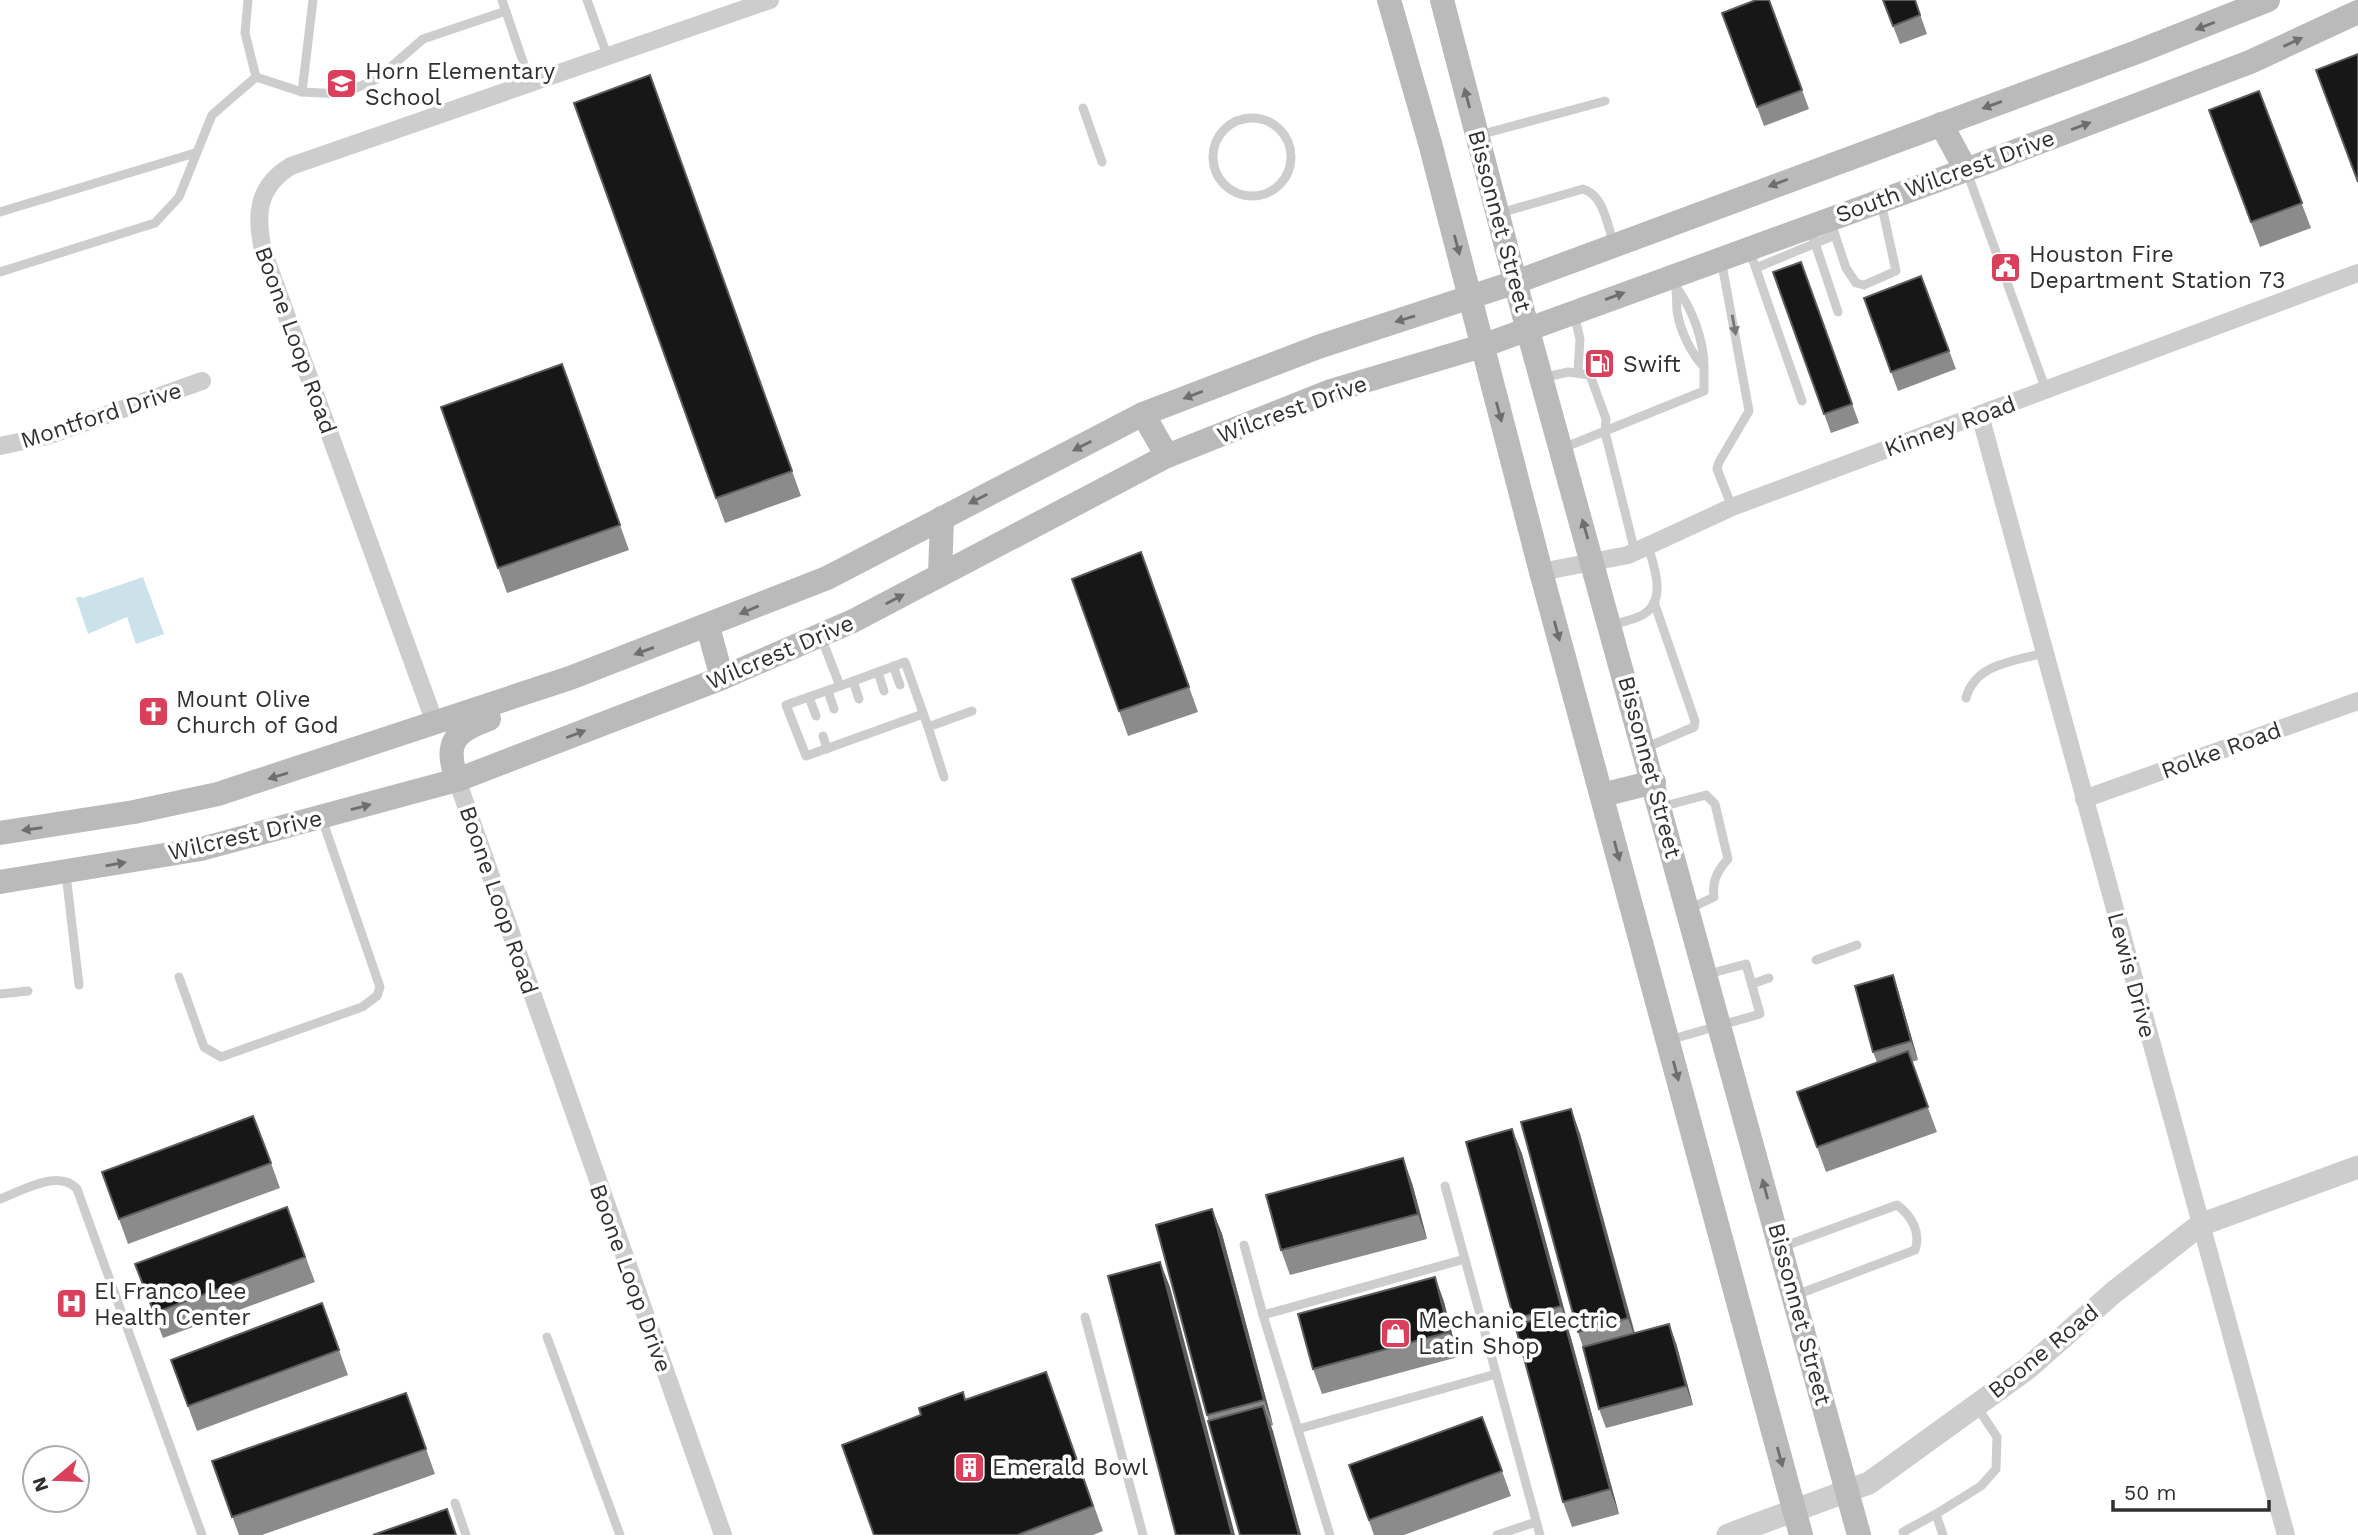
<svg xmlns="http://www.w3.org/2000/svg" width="2358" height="1535" viewBox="0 0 2358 1535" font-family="'Work Sans',sans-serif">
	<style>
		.water { fill: #cce2ea }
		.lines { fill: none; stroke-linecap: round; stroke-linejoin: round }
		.service { stroke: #cdcdcd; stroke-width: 9 }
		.minor { stroke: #cdcdcd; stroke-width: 18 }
		.tertiary { stroke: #cdcdcd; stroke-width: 23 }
		.secondary { stroke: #bababa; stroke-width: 24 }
		.wall { fill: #8b8b8b }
		.shaded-wall { fill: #5d5d5d }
		.building { fill: #171717; stroke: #5d5d5d; stroke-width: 2 }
		.oneway { fill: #6e6e6e }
		.oneway2 { fill: #777 }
		.labels { text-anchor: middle; stroke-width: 7; stroke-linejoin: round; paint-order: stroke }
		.poi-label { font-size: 23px; fill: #303030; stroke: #fff; text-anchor: start }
		.street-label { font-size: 23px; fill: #303030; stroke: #fff }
	</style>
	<rect width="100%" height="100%" fill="#fff"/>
	<!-- water -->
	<polygon class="water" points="143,577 164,634 136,644 127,617 88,634 76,598 81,596 82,598"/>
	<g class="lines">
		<!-- service -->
		<g class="service">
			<polyline points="248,0 245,33 256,77"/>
			<polyline points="502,0 530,82"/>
			<polyline points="587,0 607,55"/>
			<polyline points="302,92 313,0"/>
			<polyline points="1083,108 1102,162"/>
			<circle cx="1252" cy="157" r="39"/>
			<polyline points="1479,135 1605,101"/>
			<polyline points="1967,172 2046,390"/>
			<polyline points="0,212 195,153"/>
			<path d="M1500,213L1583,189C1604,195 1607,225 1614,244"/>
			<polyline points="1830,220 1846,268 1856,283 1864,285 1896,271 1881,202"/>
			<polyline points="1810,228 1838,312"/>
			<polyline points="1749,249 1802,401"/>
			<polyline points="1721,259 1749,411 1719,462 1717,469 1732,507"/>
			<polyline points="1756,268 1835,235"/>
			<polyline points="0,272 155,223 179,197 212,115 256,77 302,92 342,94 377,79 423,39 506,11"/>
			<path d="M1677,288C1692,309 1704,340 1704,367"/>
			<polyline points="1574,314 1580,339 1578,371"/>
			<polyline points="1542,378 1568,372 1590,375 1606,419 1605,432 1635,552"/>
			<path d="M1563,448L1704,391V367C1691,353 1680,331 1677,311C1676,299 1678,289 1673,278"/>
			<path d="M1611,625C1621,622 1635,620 1644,614C1667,600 1654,566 1648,546"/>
			<polyline points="821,637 840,686 905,662 928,727 972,711"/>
			<polyline points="893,666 900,685"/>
			<polyline points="878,672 884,691"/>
			<polyline points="853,681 859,699"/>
			<polyline points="840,686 786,705 806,756 923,714"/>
			<polyline points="828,691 834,709"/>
			<polyline points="809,697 816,716"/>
			<path d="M1966,698C1975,664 2014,661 2044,653"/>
			<polyline points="928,727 944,777"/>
			<polyline points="823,736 827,749"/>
			<polyline points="1645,748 1694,727 1695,721 1654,602"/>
			<path d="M1661,807L1706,795L1715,804L1728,859C1717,871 1712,881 1714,897L1689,909"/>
			<polyline points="66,874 79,985"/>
			<polyline points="1816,960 1857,945"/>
			<polyline points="179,977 204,1047 221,1057 362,1007 377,996 380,987 322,819"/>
			<polyline points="1752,984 1769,978"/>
			<polyline points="0,994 28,991"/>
			<polyline points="1669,1040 1760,1014 1746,964 1708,974"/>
			<polyline points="1445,1186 1540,1535"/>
			<path d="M0,1199C22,1191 59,1168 77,1189L202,1535"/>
			<polyline points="1244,1245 1263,1315 1465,1259"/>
			<path d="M1782,1247L1897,1205C1912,1216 1921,1233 1915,1250L1796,1295"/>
			<polyline points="1263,1315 1330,1535"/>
			<polyline points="1085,1317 1143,1535"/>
			<polyline points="547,1337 620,1535"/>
			<polyline points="1298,1429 1496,1374"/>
			<polyline points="455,1503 466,1535"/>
			<polyline points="1497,1535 1536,1522"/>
			<polyline points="1904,1535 1903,1532 1936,1514"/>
			<polyline points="1943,1535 1936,1514 1981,1486 1996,1469 1997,1437 1977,1407"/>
		</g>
		<!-- minor -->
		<g class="minor">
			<polyline points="1980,415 2286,1535"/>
			<polyline points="0,446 47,436 202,381"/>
			<polyline points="1541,572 1628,555 1732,507 2358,273"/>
			<path d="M435,723L264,254C255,217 256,187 291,166L770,0"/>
			<polyline points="457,780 723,1535"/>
			<polyline points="2084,799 2358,701"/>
		</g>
		<!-- tertiary -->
		<polyline class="tertiary" points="1728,1535 1869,1483 2028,1368 2113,1293 2200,1225 2358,1167"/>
		<!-- secondary -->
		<g class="secondary">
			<polyline points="1389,0 1430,143 1541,572 1801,1535"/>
			<polyline points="1442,0 1527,327 1859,1535"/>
			<polyline points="1941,124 1966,170"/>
			<polyline points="1143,414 1167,456"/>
			<polyline points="940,575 942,518"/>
			<polyline points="708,627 722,678"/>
			<path d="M457,780C444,742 454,732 489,719"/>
			<polyline points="1602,795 1654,782"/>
			<polyline points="0,833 134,812 218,794 570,678 827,578 1143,414 1318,347 1516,282 2137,52 2268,0"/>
			<polyline points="0,882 201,849 457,780 722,678 853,621 1167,456 1331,391 1482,346 1966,170 2250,62 2358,12"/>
		</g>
	</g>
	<!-- wall -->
	<g class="wall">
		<polygon points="1769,0 1809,109 1764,126 1722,13"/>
		<polygon points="1883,0 1915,0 1927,34 1900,44"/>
		<polygon points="650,75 801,496 725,523 574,103"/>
		<polygon points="2259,91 2311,228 2260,247 2209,110"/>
		<polygon points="1801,262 1859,423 1831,433 1773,272"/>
		<polygon points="1921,276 1956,369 1898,391 1864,298"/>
		<polygon points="562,364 629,550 507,593 441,407"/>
		<polygon points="1141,552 1198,712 1128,736 1072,579"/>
		<polygon points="1893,975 1899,994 1918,1060 1911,1062 1937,1132 1826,1172 1797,1092 1877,1062 1873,1052"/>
		<polygon points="1571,1109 1580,1134 1635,1333 1676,1343 1693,1405 1606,1428 1599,1409 1583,1347 1578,1332"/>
		<polygon points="1512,1129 1522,1154 1570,1331 1569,1331 1619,1514 1572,1527 1563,1502 1514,1319"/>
		<polygon points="271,1163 280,1188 128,1244 102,1172"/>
		<polygon points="1412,1183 1427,1239 1290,1275 1281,1250"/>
		<polygon points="287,1207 315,1282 163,1338 135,1264"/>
		<polygon points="1212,1209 1222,1234 1273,1425 1271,1426 1301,1535 1240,1535 1207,1415"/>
		<polygon points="1435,1277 1444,1302 1458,1357 1322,1394 1313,1369"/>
		<polygon points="322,1303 348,1375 197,1431 171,1360"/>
		<polygon points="1046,1372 1103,1531 1093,1535 874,1535 965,1399"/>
		<polygon points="406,1393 435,1474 262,1535 239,1535 212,1461"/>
		<polygon points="1349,1465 1502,1471 1511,1496 1404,1535 1374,1535"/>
	</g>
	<!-- shaded-wall -->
	<g class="shaded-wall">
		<polygon points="1893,975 1899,994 1918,1060 1911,1041"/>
		<polygon points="1571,1109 1580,1134 1637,1343 1628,1318"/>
		<polygon points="1512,1129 1522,1154 1570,1331 1561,1306"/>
		<polygon points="1403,1158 1412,1183 1427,1239 1418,1214"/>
		<polygon points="1212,1209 1222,1234 1273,1425 1264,1400"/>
		<polygon points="1160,1262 1170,1287 1235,1535 1232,1535"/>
		<polygon points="1435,1277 1444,1302 1458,1357 1449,1332"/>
		<polygon points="1562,1313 1571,1338 1619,1514 1610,1489"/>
		<polygon points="1669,1324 1676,1343 1693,1405 1686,1386"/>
		<polygon points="1263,1406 1273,1431 1301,1535 1299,1535"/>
	</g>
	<!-- building -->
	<g class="building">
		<polygon points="1756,0 1769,0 1802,90 1757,107 1722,13"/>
		<polygon points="1883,0 1915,0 1920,15 1893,26"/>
		<polygon points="2358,54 2358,182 2316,70"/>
		<polygon points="650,75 792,471 716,498 574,103"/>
		<polygon points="2259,91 2302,203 2251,222 2209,110"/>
		<polygon points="1801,262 1852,404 1824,414 1773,272"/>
		<polygon points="1921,276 1949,351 1891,372 1864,298"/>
		<polygon points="562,364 620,525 498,568 441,407"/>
		<polygon points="1141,552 1189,687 1119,711 1072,579"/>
		<polygon points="1893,975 1911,1041 1873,1052 1855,986"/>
		<polygon points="1908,1051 1928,1107 1817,1147 1797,1092"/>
		<polygon points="1571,1109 1628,1318 1578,1332 1521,1122"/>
		<polygon points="253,1116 271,1163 119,1219 102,1172"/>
		<polygon points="1512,1129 1561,1306 1514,1319 1466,1142"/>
		<polygon points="1403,1158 1418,1214 1281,1250 1266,1195"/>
		<polygon points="287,1207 305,1257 154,1313 135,1264"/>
		<polygon points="1212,1209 1264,1400 1207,1415 1156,1225"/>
		<polygon points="1160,1262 1232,1535 1176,1535 1108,1276"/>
		<polygon points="1435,1277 1449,1332 1313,1369 1298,1314"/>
		<polygon points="322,1303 339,1350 188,1406 171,1360"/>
		<polygon points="1562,1313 1610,1489 1563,1502 1515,1325"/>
		<polygon points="1669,1324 1686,1386 1599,1409 1583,1347"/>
		<polygon points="1046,1372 1093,1506 1017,1535 874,1535 842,1445 921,1415 919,1408 963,1392 965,1400"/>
		<polygon points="406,1393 426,1449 232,1517 212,1461"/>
		<polygon points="1263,1406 1299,1535 1240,1535 1208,1421"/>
		<polygon points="1482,1417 1502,1471 1369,1520 1349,1465"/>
		<polygon points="447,1509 456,1535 373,1535"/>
	</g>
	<!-- one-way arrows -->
	<defs><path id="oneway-solid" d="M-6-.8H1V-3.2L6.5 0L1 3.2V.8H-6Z" transform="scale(1.75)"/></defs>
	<g class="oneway">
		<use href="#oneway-solid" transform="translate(2205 26) rotate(159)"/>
		<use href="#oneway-solid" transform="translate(2293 42) rotate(-25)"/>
		<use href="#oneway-solid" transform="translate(1467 98) rotate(-105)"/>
		<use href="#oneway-solid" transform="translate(1992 105) rotate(160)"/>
		<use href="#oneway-solid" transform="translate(2081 126) rotate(-20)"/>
		<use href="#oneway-solid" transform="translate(1778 183) rotate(159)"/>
		<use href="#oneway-solid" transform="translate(1457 245) rotate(75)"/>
		<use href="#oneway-solid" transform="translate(1615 296) rotate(-20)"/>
		<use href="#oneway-solid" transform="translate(1405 319) rotate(163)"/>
		<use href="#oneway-solid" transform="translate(1193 395) rotate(159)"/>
		<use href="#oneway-solid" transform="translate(1499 412) rotate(75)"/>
		<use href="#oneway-solid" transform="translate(1082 446) rotate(153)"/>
		<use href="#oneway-solid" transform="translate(978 499) rotate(153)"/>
		<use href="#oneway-solid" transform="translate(1585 529) rotate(-106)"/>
		<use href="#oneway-solid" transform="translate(895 599) rotate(-28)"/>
		<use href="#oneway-solid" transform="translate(749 610) rotate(157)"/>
		<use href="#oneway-solid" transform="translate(1557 631) rotate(75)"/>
		<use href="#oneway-solid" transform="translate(644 651) rotate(160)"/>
		<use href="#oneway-solid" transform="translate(576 734) rotate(-21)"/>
		<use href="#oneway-solid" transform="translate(278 776) rotate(163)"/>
		<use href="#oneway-solid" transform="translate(361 807) rotate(-15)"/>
		<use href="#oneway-solid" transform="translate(32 829) rotate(172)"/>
		<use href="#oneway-solid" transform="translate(1617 851) rotate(75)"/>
		<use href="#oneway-solid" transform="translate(116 864) rotate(-10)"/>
		<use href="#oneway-solid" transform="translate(1676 1071) rotate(75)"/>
		<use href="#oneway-solid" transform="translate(1765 1189) rotate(-105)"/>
		<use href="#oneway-solid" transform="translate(1780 1457) rotate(75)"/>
	</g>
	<use class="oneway2" href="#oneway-solid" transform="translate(1734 325) rotate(80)"/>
	<!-- icons -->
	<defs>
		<symbol id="school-square" viewBox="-11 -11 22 22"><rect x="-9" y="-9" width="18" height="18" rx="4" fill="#da3f5b" stroke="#fff"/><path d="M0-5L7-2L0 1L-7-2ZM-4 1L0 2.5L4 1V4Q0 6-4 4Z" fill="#fff"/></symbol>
		<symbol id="civic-square" viewBox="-11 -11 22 22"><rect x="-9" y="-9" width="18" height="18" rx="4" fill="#da3f5b" stroke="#fff"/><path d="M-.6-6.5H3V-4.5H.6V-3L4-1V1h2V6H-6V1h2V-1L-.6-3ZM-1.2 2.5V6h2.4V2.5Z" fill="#fff"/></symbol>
		<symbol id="fuel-square" viewBox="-11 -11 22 22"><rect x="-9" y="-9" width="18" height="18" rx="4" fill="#da3f5b" stroke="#fff"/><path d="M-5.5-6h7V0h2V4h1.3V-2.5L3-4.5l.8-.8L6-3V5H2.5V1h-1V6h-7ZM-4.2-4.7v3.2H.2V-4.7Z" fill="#fff"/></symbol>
		<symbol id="church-square" viewBox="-11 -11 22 22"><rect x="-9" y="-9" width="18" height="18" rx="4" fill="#da3f5b" stroke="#fff"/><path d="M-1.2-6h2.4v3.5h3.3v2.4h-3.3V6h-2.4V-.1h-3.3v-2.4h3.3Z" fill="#fff"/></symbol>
		<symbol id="hospital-square" viewBox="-11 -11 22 22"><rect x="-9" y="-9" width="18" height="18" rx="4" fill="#da3f5b" stroke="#fff"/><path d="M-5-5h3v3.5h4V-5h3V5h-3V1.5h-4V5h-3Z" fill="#fff"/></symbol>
		<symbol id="shop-square" viewBox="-11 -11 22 22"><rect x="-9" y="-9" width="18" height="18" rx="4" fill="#da3f5b" stroke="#fff"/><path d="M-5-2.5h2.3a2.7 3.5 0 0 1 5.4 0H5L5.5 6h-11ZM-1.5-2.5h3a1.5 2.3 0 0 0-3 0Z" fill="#fff"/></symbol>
		<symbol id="building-square" viewBox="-11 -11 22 22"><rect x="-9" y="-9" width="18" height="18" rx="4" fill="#da3f5b" stroke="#fff"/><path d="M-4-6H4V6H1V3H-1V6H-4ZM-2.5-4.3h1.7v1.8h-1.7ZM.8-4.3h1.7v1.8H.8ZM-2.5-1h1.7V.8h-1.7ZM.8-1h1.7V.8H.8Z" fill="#fff"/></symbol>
	</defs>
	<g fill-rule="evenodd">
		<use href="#school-square" x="324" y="66" width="35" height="35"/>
		<use href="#civic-square" x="1988" y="250" width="35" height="35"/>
		<use href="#fuel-square" x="1582" y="346" width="35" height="35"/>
		<use href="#church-square" x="136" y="694" width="35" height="35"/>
		<use href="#hospital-square" x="54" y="1286" width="35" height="35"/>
		<use href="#shop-square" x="1378" y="1316" width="35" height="35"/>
		<use href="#building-square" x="952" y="1450" width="35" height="35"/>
	</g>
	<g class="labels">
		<!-- poi labels -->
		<g class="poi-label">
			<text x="365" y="79">Horn Elementary<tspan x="365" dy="26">School</tspan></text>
			<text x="2029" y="262">Houston Fire<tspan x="2029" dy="26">Department Station 73</tspan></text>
			<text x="1623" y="372">Swift</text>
			<text x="176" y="707">Mount Olive<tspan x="176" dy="26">Church of God</tspan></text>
			<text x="94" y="1299">El Franco Lee<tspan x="94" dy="26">Health Center</tspan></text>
			<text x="1418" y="1328">Mechanic Electric<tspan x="1418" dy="26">Latin Shop</tspan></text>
			<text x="992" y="1475">Emerald Bowl</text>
		</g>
		<!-- street labels -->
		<g class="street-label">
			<text transform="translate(1945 176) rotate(-20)" y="8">South Wilcrest Drive</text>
			<text transform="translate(1500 221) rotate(75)" y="8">Bissonnet Street</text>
			<text transform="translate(296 340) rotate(70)" y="8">Boone Loop Road</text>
			<text transform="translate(1292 409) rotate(-20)" y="8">Wilcrest Drive</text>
			<text transform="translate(101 415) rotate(-18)" y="8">Montford Drive</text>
			<text transform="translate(1950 426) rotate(-20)" y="8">Kinney Road</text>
			<text transform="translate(780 652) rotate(-23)" y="8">Wilcrest Drive</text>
			<text transform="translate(2221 750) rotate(-20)" y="8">Rolke Road</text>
			<text transform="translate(1650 767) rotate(75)" y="8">Bissonnet Street</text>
			<text transform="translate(245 835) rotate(-13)" y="8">Wilcrest Drive</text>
			<text transform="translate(499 900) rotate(71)" y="8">Boone Loop Road</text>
			<text transform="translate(2132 975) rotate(75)" y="8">Lewis Drive</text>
			<text transform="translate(631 1278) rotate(70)" y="8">Boone Loop Drive</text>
			<text transform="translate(1800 1314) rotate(75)" y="8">Bissonnet Street</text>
			<text transform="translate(2043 1351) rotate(-39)" y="8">Boone Road</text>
		</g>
	</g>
	<!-- north arrow -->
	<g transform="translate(56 1479) rotate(251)"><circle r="33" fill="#ffffff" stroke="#acacac" stroke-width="2"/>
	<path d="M0-5L12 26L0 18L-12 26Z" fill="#da3f5b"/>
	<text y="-10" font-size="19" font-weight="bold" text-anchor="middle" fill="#303030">N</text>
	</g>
	<!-- scale -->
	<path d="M2113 1500v10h156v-10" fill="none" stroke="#303030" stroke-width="3.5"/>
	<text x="2124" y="1500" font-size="21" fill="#303030" stroke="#ffffff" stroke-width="5" paint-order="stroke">50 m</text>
</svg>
